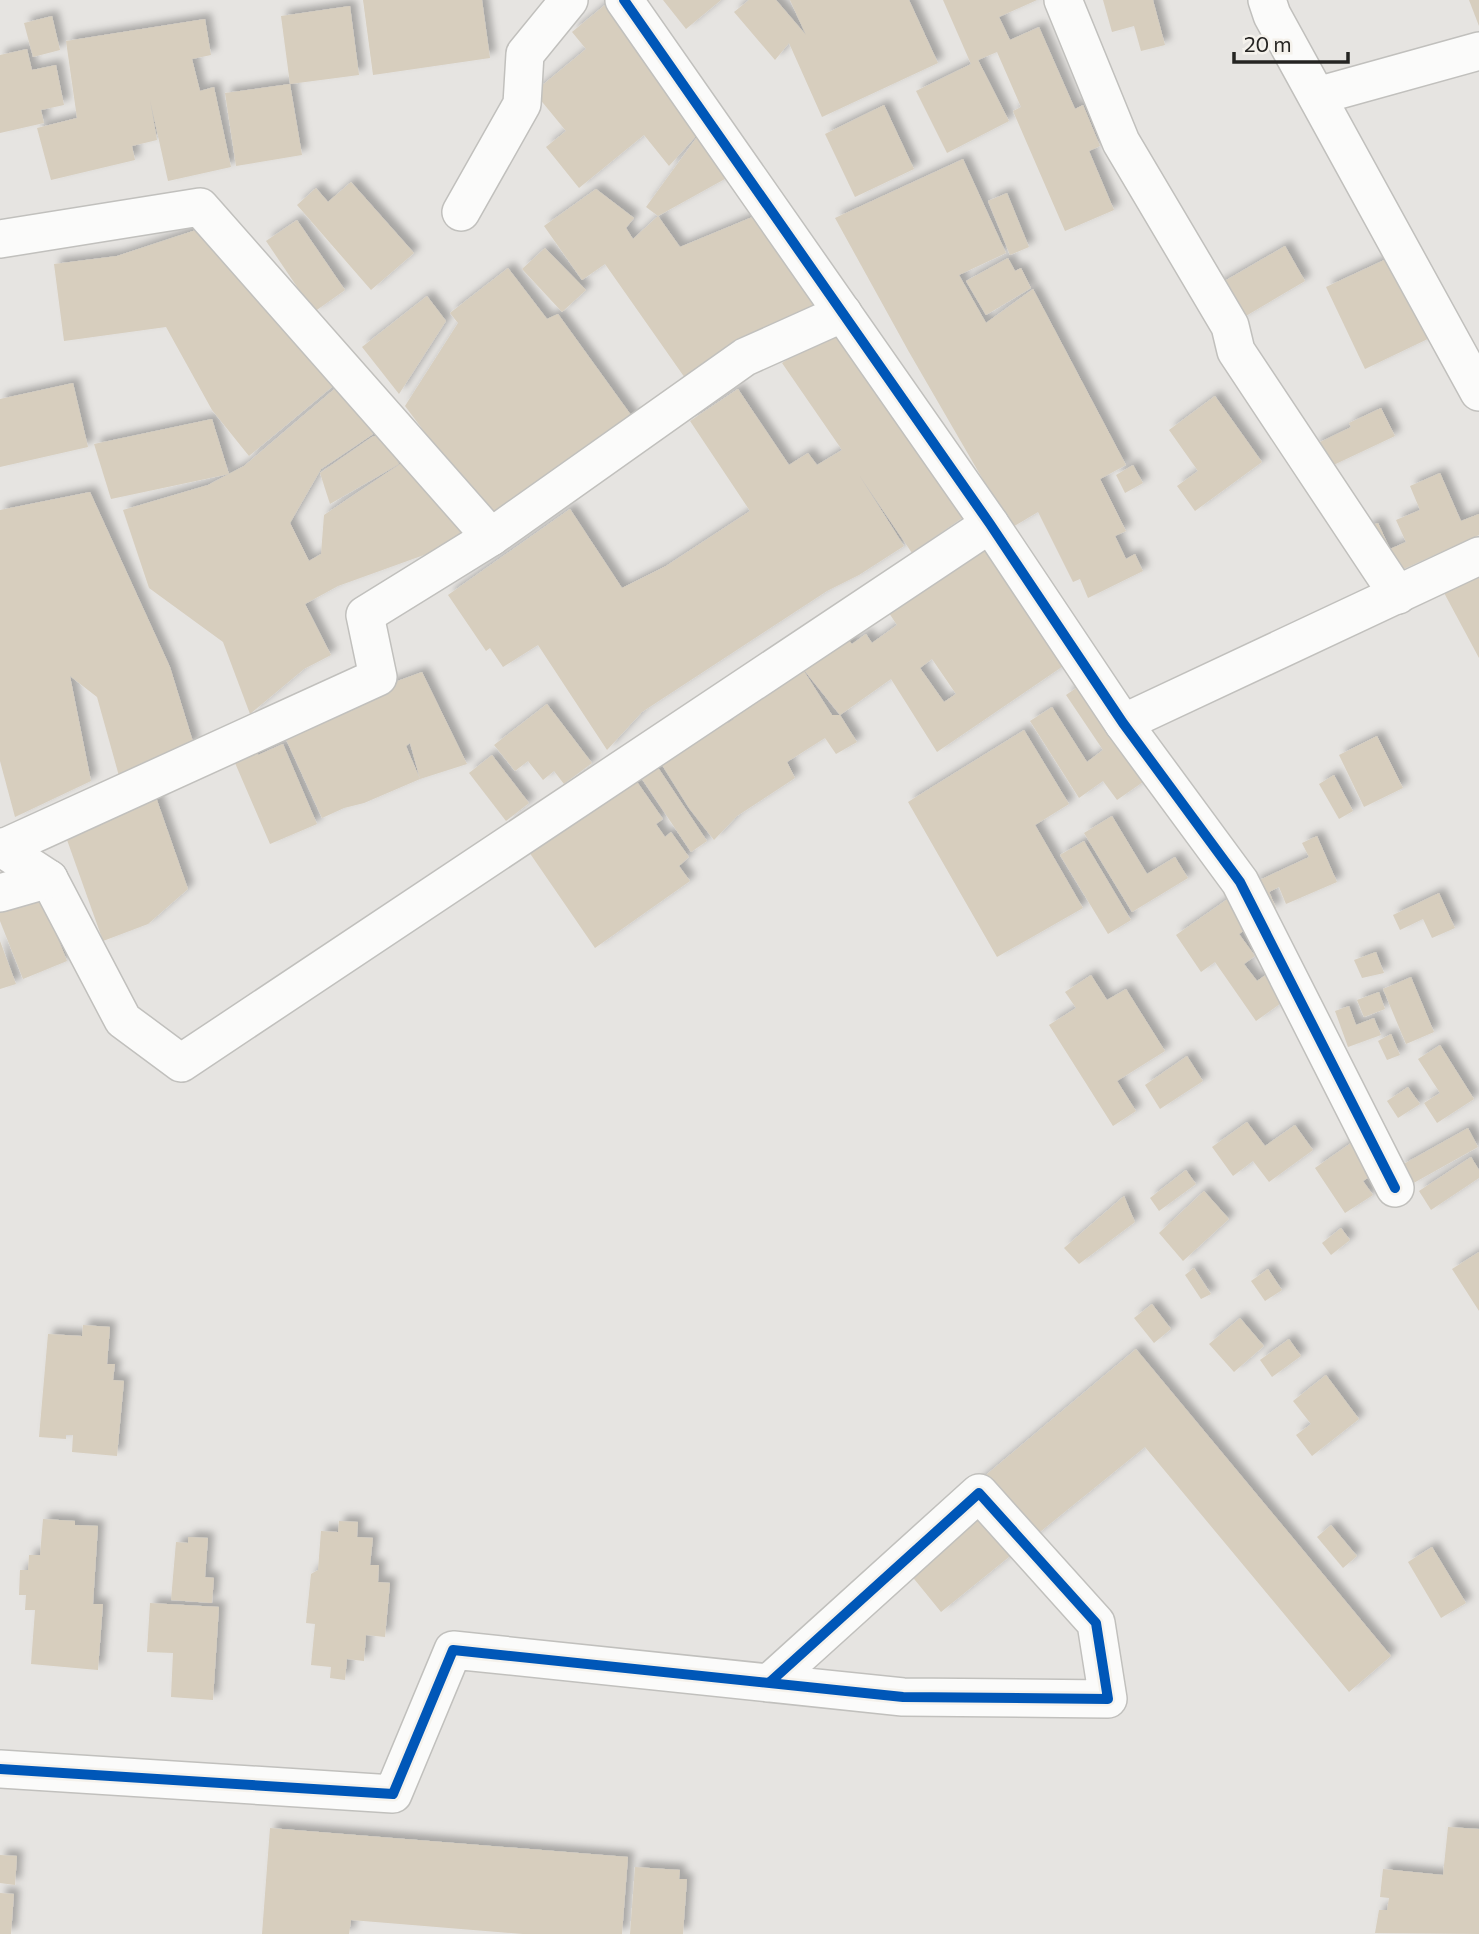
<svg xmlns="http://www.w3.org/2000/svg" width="1479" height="1934" viewBox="0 0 1479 1934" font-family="Commissioner,sans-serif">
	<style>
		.building { fill: #d7cebe; fill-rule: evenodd; filter: url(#shadow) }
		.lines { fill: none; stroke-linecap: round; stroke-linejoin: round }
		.minor-casing { stroke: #c1c0bd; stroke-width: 40 }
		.minor { stroke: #fbfbfa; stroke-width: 37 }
		.cycleway-casing { stroke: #f5f2ec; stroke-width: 15 }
		.cycleway { stroke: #0057b8; stroke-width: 10 }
	</style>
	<defs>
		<filter id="shadow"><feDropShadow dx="6" dy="-6" stdDeviation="3.5" flood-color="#0004"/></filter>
	</defs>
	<rect width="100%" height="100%" fill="#e6e4e1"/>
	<!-- building -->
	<g class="building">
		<polygon points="363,0 482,0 490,58 373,75"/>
		<polygon points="611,0 705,126 669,166 644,135 579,188 546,147 566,131 534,92 586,49 572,32"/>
		<polygon points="663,0 721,0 686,29"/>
		<polygon points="749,0 776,0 806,35 790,0 909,0 938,63 822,117 789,43 775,60 734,12"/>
		<polygon points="943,0 1037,0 999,17 1010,40 1039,27 1075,109 1083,105 1100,146 1089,151 1114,210 1065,231 1013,111 1021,107 997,52 978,60 1009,121 947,153 916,91 971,64"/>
		<polygon points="1103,0 1153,0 1165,45 1141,51 1134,26 1112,32"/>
		<polygon points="1469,0 1479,0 1479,26"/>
		<polygon points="350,6 359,75 290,84 281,16"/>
		<polygon points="52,16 60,50 33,57 24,23"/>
		<polygon points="205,19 211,55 192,59 200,91 214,87 231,167 168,181 150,100 157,140 132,146 135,160 51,180 37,128 77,118 66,41"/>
		<polygon points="27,49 32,70 56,65 64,105 41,110 44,123 0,133 0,55"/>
		<polygon points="290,84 302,155 236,166 225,93"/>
		<polygon points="884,105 914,169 855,197 825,134"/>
		<polygon points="705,126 732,175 658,216 646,207"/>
		<polygon points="963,159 1006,253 959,275 986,323 1033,289 1126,465 1100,479 1126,531 1115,536 1126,559 1135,554 1143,571 1088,598 1080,579 1073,582 1038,512 1011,528 909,352 835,218"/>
		<polygon points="351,182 414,253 371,290 297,205 316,188 328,202"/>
		<polygon points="596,189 634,218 626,228 633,239 658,216 680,247 762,213 822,309 685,378 605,264 582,280 544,226"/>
		<polygon points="1007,193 1029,247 1010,255 988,201"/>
		<polygon points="297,220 345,290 314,312 266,241"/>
		<polygon points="202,228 338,382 249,456 212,410 166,327 64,341 54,264 117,256"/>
		<polygon points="1285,246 1305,281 1217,333 1197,297"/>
		<polygon points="545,248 586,290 562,312 522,269"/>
		<polygon points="1397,254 1436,335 1365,369 1326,287"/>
		<polygon points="1008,258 1015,271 1021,268 1031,288 986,315 966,281"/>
		<polygon points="508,268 547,319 558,314 636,422 495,526 405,406 458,323 450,313"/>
		<polygon points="427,296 446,321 399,394 362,347"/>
		<polygon points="845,319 975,509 912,553 859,475 904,546 859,575 827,591 642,712 607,750 538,645 503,667 490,648 486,651 448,595 570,509 622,588 666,566 750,511 690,421 738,389 789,465 808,453 817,465 842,450 782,363"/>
		<polygon points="73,383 88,447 0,467 0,399"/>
		<polygon points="338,386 373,434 321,469 290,523 309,561 321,554 324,515 415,454 471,538 338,586 305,604 331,655 304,669 250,714 223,642 149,588 123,510 208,485 244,466"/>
		<polygon points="1215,396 1262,462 1195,511 1177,486 1198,471 1169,430"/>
		<polygon points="1381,408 1395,436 1325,469 1314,445 1351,427 1349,423"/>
		<polygon points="212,419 229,474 111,499 94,444"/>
		<polygon points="381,434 399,464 330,504 320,473 372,437"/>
		<polygon points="1133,465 1143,483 1125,493 1116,475"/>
		<polygon points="1440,473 1461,521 1479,514 1479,535 1386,577 1365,528 1378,523 1390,549 1406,542 1396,520 1420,510 1410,486"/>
		<polygon points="90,492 170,667 194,745 119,776 97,697 70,676 91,781 15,817 0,761 0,510"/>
		<path d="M990,536L1072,660L937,752L891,679L840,715L800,665L832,715H840L857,742L836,754L825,738L787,762L795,778L737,816L714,840L689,808L654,752L718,709L728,723L734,719L727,708L841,632L852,644L866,634L872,643L897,625L883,604ZM932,659L956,694L944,702L920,668Z"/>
		<polygon points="1479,560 1479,658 1442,589"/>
		<polygon points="422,672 467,764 420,779 410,743 406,746 420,779 364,803 344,808 322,818 284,735 381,687"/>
		<polygon points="1091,678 1153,775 1117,800 1103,781 1079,798 1030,721 1052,707 1087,762 1103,750 1066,695"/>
		<polygon points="547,704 592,763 564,784 554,771 543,780 528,761 515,771 494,745"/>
		<polygon points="1024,730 1069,804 1035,825 1083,908 997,957 908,802"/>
		<polygon points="1377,736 1403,788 1364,807 1339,755"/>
		<polygon points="283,744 317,824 270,844 232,756 254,746 258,755"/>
		<polygon points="492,755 529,803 506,821 469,773"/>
		<polygon points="655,763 707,841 691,852 640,776"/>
		<polygon points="1334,775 1353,811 1339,819 1319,784"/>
		<polygon points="635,779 663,819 656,824 665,837 671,832 689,857 679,866 690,881 595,948 529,852"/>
		<polygon points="151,783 188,889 148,924 103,941 61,823"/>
		<polygon points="1112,816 1147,874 1175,857 1188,878 1132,912 1084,833"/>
		<polygon points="1317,836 1337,882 1286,904 1279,887 1269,892 1276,908 1266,912 1253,883 1309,857 1302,843"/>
		<polygon points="1084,841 1131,920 1108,934 1060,855"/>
		<polygon points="39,892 67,961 23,979 0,921 0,907"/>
		<polygon points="1439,893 1455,928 1432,938 1423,919 1400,930 1393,915"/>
		<polygon points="1229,898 1249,927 1239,934 1255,956 1244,964 1257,981 1273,970 1291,996 1256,1021 1215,962 1201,972 1176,935"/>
		<polygon points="0,941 16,984 0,989"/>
		<polygon points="1376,952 1384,973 1362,978 1354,960"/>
		<polygon points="1091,975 1107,1000 1126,989 1165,1051 1117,1081 1136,1111 1113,1126 1049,1025 1076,1008 1065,992"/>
		<polygon points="1411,977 1434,1032 1406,1044 1383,989"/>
		<polygon points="1379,992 1385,1009 1364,1017 1357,1000"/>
		<polygon points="1349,1006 1356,1025 1374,1018 1381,1035 1348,1047 1335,1011"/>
		<polygon points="1391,1034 1400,1055 1387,1060 1378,1041"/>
		<polygon points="1440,1045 1474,1099 1437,1123 1424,1103 1440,1093 1418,1059"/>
		<polygon points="1187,1056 1203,1081 1160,1109 1145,1085"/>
		<polygon points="1408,1087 1420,1104 1398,1118 1387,1101"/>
		<polygon points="1247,1122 1265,1146 1295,1125 1313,1150 1269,1182 1253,1161 1233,1176 1212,1147"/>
		<polygon points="1468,1128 1478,1147 1410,1185 1400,1166"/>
		<polygon points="1361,1136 1383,1168 1363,1181 1373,1195 1345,1213 1315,1168"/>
		<polygon points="1471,1157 1479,1170 1479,1178 1431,1210 1419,1191"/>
		<polygon points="1186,1170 1196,1184 1159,1211 1150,1198"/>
		<polygon points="1204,1191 1229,1219 1183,1261 1159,1233"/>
		<polygon points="1124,1196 1135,1222 1079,1264 1064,1248"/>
		<polygon points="1341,1228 1350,1240 1331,1255 1322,1243"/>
		<polygon points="1479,1252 1479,1311 1452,1269"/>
		<polygon points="1194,1268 1211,1294 1201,1299 1185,1275"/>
		<polygon points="1268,1269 1282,1290 1265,1301 1251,1281"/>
		<polygon points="1152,1304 1171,1329 1154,1343 1134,1318"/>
		<polygon points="1240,1318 1264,1346 1234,1372 1209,1344"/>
		<polygon points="83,1325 110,1327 107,1364 115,1364 113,1380 124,1381 117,1456 72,1452 73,1435 66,1435 66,1439 39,1437 48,1334 82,1336"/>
		<polygon points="1289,1339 1301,1356 1272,1377 1260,1360"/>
		<polygon points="1136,1349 1391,1656 1349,1692 1145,1447 941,1612 893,1553"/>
		<polygon points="1326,1375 1359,1419 1312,1456 1296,1435 1311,1424 1293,1401"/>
		<polygon points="43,1519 75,1521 75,1525 98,1526 93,1604 103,1604 98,1670 31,1664 35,1610 25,1610 26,1595 19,1595 20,1570 28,1570 29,1555 40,1555"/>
		<polygon points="339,1521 358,1522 357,1537 373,1538 370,1565 379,1565 378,1582 390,1583 385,1637 366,1635 364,1661 347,1659 345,1680 330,1678 331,1667 311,1665 315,1624 306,1623 311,1574 318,1570 321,1531 338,1532"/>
		<polygon points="1331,1525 1357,1556 1343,1568 1317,1537"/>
		<polygon points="188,1537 208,1538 205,1577 214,1578 212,1603 171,1600 176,1542 188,1543"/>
		<polygon points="1432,1547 1466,1603 1441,1618 1408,1562"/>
		<polygon points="150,1603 219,1607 213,1700 171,1697 173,1653 147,1652"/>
		<polygon points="1448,1827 1479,1829 1479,1934 1375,1933 1379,1910 1387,1910 1389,1898 1380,1897 1383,1869 1443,1875"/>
		<polygon points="270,1828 628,1857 622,1934 523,1934 351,1920 349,1934 262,1934"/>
		<polygon points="0,1855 17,1856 15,1885 0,1883"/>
		<polygon points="635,1867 680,1870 679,1879 687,1879 683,1934 630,1934"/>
		<polygon points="0,1893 14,1894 11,1934 0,1934"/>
	</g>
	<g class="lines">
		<defs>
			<g id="minor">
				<polyline points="624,0 990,524 1123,723 1240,882 1395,1188"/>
				<polyline points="1063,0 1121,142 1230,326 1236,351 1398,595"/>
				<polyline points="1267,0 1272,15 1479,392"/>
				<polyline points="1317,96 1479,51"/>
				<polyline points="461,212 522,104 525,54 569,0"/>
				<polyline points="0,239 200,207 491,537"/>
				<polyline points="1123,723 1479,556"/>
				<polyline points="0,847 49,879 123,1020 181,1063 990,524"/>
				<polyline points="1,849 378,677 365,615 491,537 745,357 843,313"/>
				<polyline points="0,893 49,879"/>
				<polyline points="0,1769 393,1794 453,1650 903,1697 1108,1699 1096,1623 979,1493 769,1683"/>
			</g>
		</defs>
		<!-- minor casing -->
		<use href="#minor" class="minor-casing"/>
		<!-- minor -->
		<use href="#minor" class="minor"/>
		<defs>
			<g id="cycleway">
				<polyline points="624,0 990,524 1123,723 1240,882 1395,1188"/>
				<polyline points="0,1769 393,1794 453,1650 903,1697 1108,1699 1096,1623 979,1493 769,1683"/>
			</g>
		</defs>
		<!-- cycleway casing -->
		<use href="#cycleway" class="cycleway-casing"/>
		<!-- cycleway -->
		<use href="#cycleway" class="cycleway"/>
	</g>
	<!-- scale -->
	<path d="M1234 52v10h114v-10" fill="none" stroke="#252422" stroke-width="3.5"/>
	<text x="1244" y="52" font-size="21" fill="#252422" stroke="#f5f2ec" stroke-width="5" paint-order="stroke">20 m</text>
</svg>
